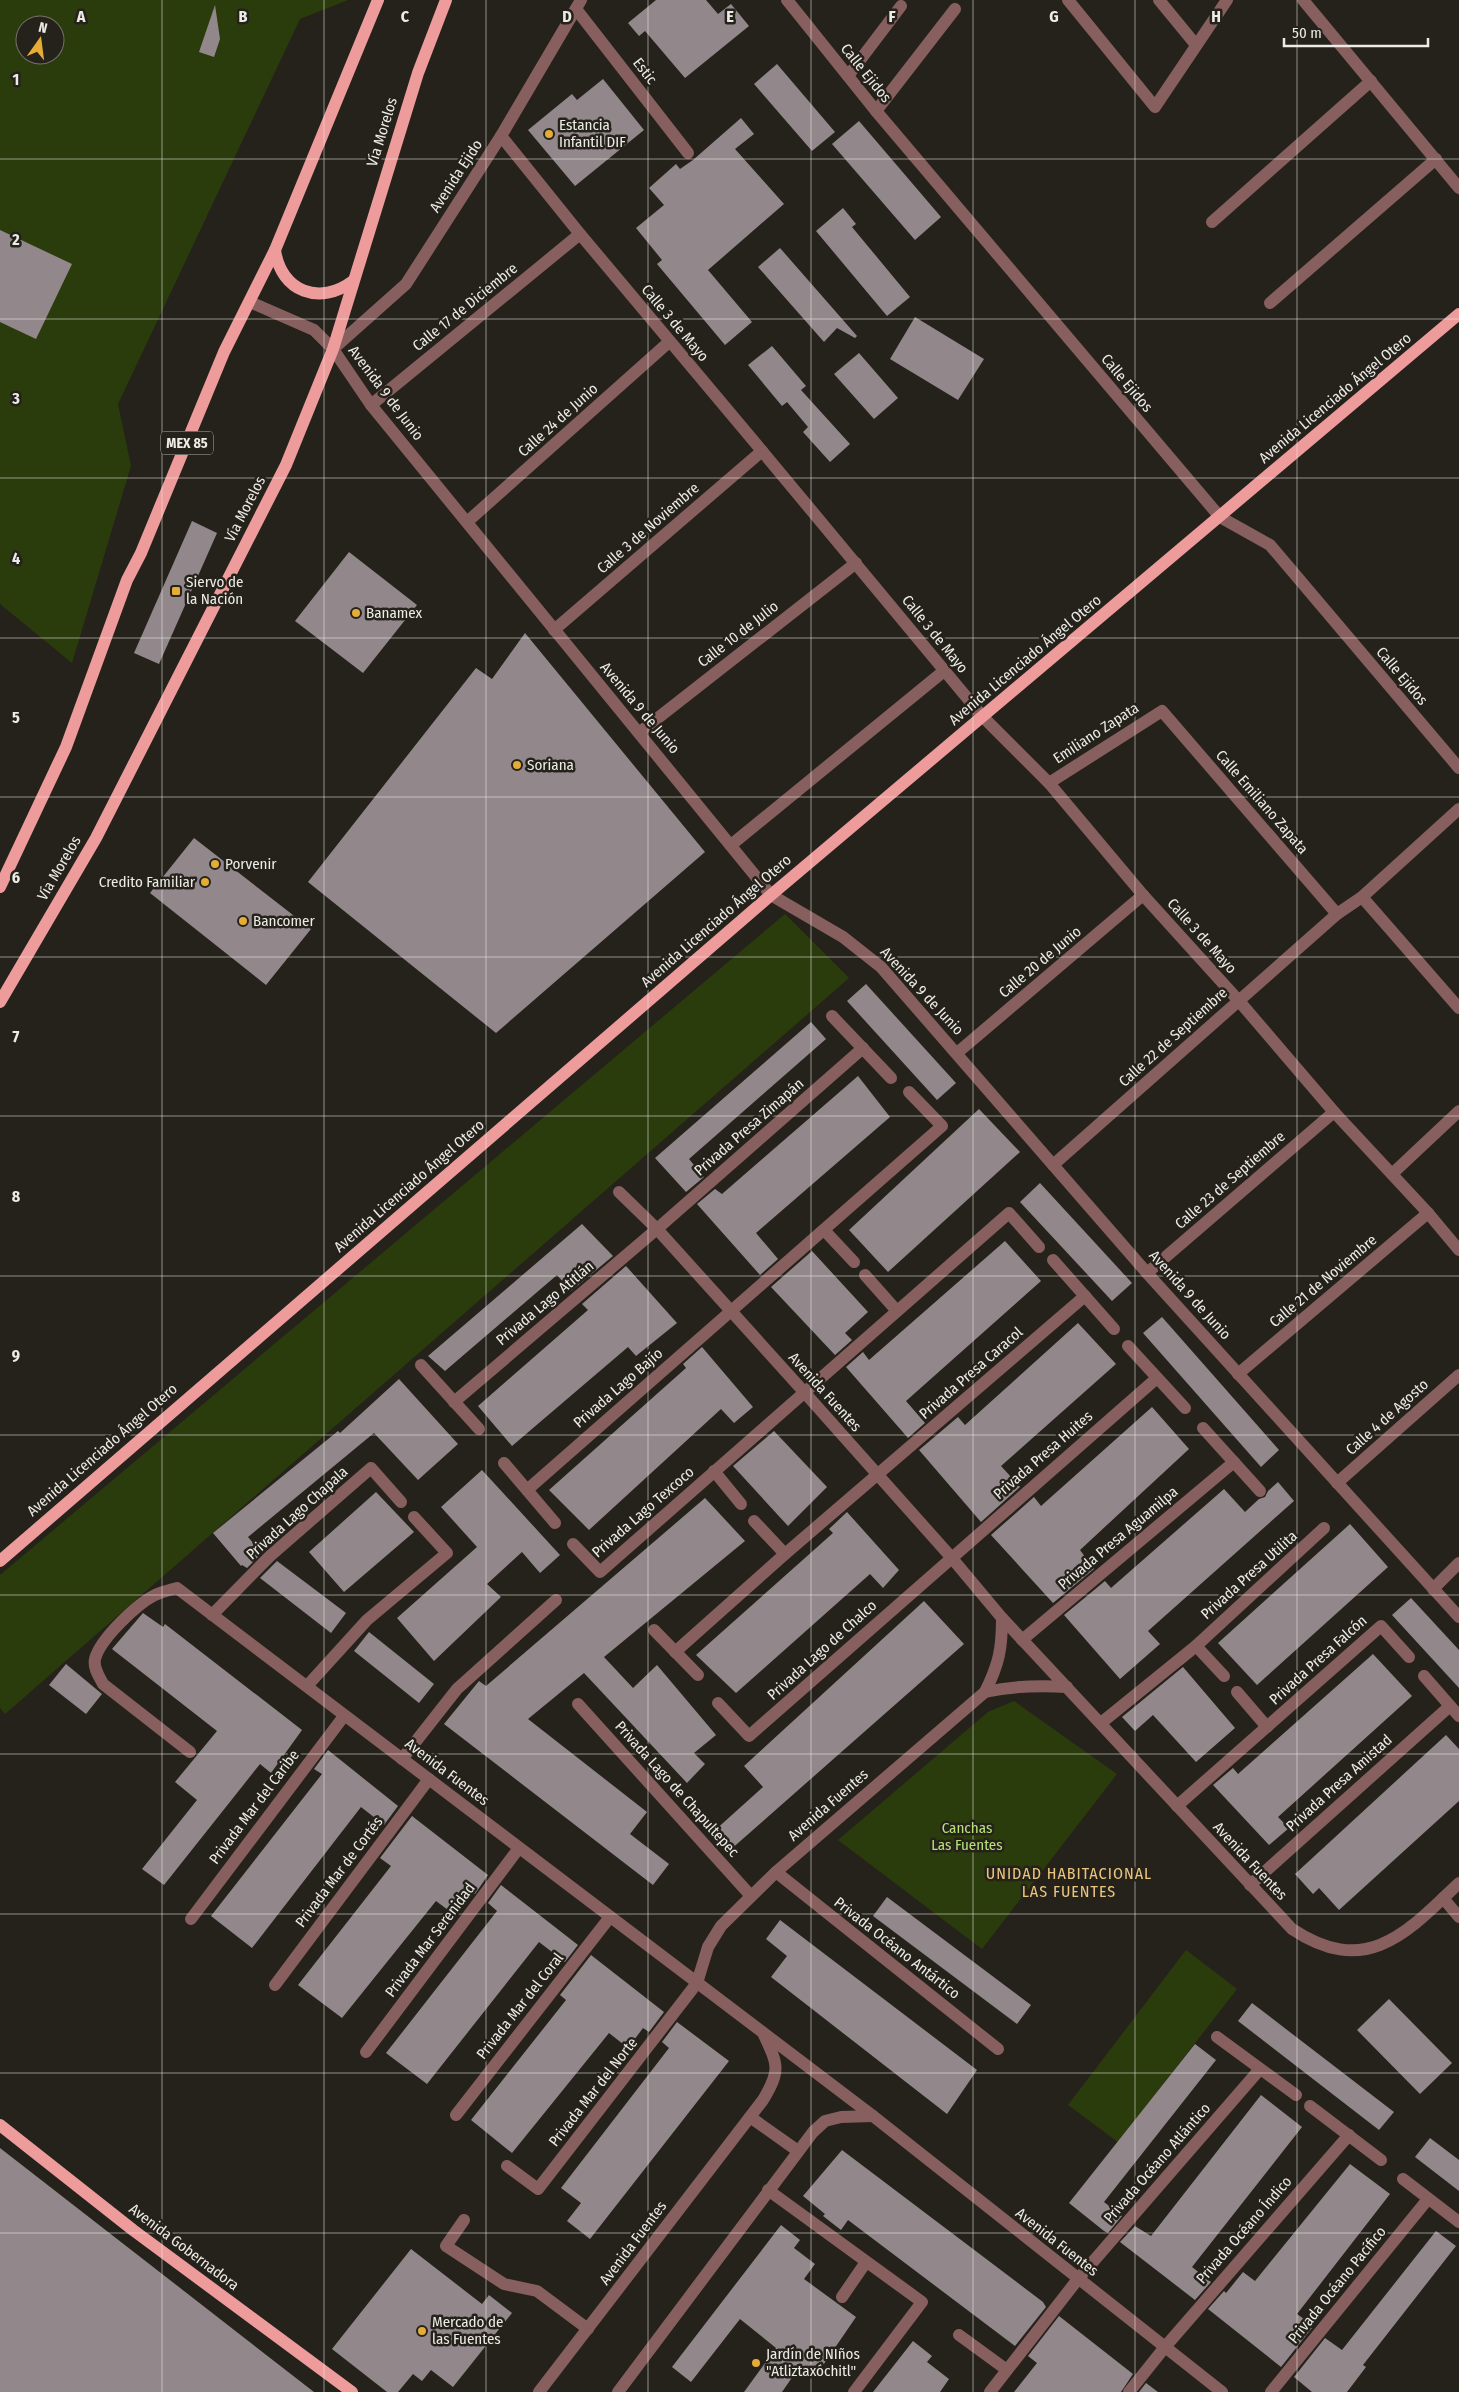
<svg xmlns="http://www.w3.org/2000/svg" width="1459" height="2392" viewBox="0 0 1459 2392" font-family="'Fira Sans Condensed',sans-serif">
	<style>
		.green { fill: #2b3c0c; fill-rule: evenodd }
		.building { fill: #92888c }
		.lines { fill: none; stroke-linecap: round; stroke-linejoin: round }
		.minor { stroke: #875f5e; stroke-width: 12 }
		.major { stroke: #ee9c9b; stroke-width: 12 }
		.grid { fill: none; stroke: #edebe6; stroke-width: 1; stroke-opacity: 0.55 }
		.poi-dot { fill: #e5ad35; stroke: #25221b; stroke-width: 2 }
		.labels { text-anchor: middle; stroke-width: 5; stroke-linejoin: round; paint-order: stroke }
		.shield { fill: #25221b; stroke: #b1afa9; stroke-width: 1 }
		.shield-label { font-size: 14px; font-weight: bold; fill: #edebe6 }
		.street-label { font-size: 15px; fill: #edebe6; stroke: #25221b }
		.poi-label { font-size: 15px; fill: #edebe6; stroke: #25221b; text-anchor: start }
		.park-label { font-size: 15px; fill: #b7e274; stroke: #25221b }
		.neighbourhood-label { font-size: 16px; letter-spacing: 1px; fill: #ebc57d; stroke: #25221b }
		.grid-label { font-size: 16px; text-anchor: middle; font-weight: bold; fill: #edebe6; stroke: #25221b; stroke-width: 5; stroke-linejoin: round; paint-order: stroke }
	</style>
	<rect width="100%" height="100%" fill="#25221b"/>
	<!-- green -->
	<g class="green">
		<path d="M0,0H348L300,19L118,404L131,466L72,663L0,604ZM25,25H55V55H25Z"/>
		<polygon points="785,914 849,978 5,1714 0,1708 0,1575"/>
		<polygon points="1014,1701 1117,1774 982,1949 838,1840 988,1712"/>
		<polygon points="1186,1950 1237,1989 1118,2142 1068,2105"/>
	</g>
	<!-- building -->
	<g class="building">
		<polygon points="656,0 706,0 718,14 731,4 749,26 685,78 645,31 639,36 628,23"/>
		<polygon points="215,5 220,39 214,57 199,52"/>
		<polygon points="777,64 835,132 812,151 754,84"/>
		<polygon points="603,79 644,130 575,186 528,130 572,94 577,100"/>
		<polygon points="741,118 754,134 735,149 784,204 708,270 752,322 725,345 657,264 662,260 636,228 664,205 649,188 676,164 680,169 693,160"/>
		<polygon points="859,121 941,217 915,240 832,144"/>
		<polygon points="843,208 856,224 852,227 910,297 887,316 816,231"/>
		<polygon points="0,230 72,264 36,339 0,322"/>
		<polygon points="780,248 857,336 855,338 837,328 824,342 758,267"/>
		<polygon points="915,317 984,359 958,400 890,359"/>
		<polygon points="772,346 806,386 801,390 850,444 830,462 803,432 808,427 787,402 782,406 748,365"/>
		<polygon points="859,353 898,398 874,419 834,374"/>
		<polygon points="192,521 217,533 159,664 134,653"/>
		<polygon points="349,552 417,605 363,673 295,621"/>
		<polygon points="525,633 705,852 496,1033 308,882 476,668 492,679"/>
		<polygon points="194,838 311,929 266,985 150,893"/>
		<polygon points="866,984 956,1083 937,1100 847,1001"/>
		<polygon points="811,1022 826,1039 689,1159 704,1177 686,1192 655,1158"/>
		<polygon points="858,1076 890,1117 756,1233 778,1259 760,1275 697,1204 715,1189 722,1194"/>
		<polygon points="979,1109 1020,1152 888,1272 849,1230"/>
		<polygon points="1040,1183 1132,1283 1112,1301 1020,1202"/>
		<polygon points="582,1224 613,1256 571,1291 557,1275 445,1371 428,1356"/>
		<polygon points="1005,1241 1041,1281 906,1401 925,1423 908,1438 846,1367 863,1352 869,1360"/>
		<polygon points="812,1251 868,1312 845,1333 852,1340 835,1355 771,1287"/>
		<polygon points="626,1266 677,1323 636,1356 628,1347 512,1446 478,1406 588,1310 582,1304"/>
		<polygon points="1162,1317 1279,1450 1261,1467 1143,1333"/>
		<polygon points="1078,1323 1116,1364 1001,1466 1020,1487 981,1522 919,1450 958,1417 965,1425"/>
		<polygon points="702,1347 753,1407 734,1423 721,1409 589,1530 549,1490 686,1368 683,1364"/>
		<polygon points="399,1379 458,1444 418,1480 374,1433 248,1537 262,1553 247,1568 242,1565 241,1566 213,1533 338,1431 340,1433"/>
		<polygon points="1152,1407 1189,1449 1080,1550 1094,1569 1053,1603 991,1535 1034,1497 1041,1506"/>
		<polygon points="774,1431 827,1487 788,1526 733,1466"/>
		<polygon points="482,1470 560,1555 540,1573 522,1552 487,1584 501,1597 434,1661 397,1618 477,1547 441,1507"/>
		<polygon points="1278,1482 1294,1501 1148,1631 1160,1644 1120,1679 1064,1615 1105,1581 1111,1588 1224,1489 1245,1512 1259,1499 1265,1497 1268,1491"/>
		<polygon points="376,1492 414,1532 344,1592 309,1552"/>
		<polygon points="705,1498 745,1541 604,1657 633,1688 657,1665 716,1735 694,1753 705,1764 687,1783 584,1673 528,1719 647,1812 630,1834 669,1864 653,1885 444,1724 479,1681 486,1686"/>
		<polygon points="847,1512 899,1570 883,1588 870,1574 736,1693 696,1655 833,1533 829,1529"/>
		<polygon points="1350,1524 1388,1567 1257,1685 1218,1643"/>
		<polygon points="277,1561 346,1613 331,1633 260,1578"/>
		<polygon points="1411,1598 1459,1650 1459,1688 1392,1615"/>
		<polygon points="924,1601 964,1644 729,1851 713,1832 763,1787 744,1766"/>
		<polygon points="143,1613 163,1627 165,1624 302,1730 271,1773 260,1764 164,1885 142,1869 197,1800 175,1782 217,1731 112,1649"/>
		<polygon points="369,1632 434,1684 419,1703 354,1651"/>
		<polygon points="1373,1654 1412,1696 1278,1817 1289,1828 1269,1845 1213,1785 1233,1768 1238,1774"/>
		<polygon points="66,1664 102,1694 86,1714 49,1685"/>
		<polygon points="1183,1667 1235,1728 1196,1762 1153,1715 1135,1731 1122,1717"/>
		<polygon points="1446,1735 1459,1749 1459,1801 1339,1910 1319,1888 1313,1894 1295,1874"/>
		<polygon points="328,1750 398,1806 384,1825 361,1807 252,1948 211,1916 322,1774 314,1769"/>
		<polygon points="412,1816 488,1875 475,1894 465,1887 448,1910 436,1901 342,2018 298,1985 391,1866 380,1858"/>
		<polygon points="501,1885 578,1945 565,1962 539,1942 427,2084 386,2053 497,1911 488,1903"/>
		<polygon points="887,1897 1031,2005 1017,2024 873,1916"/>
		<polygon points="780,1920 977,2070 947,2114 771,1977 787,1956 766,1939"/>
		<polygon points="591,1955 664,2012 649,2032 643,2028 628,2048 609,2033 512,2153 471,2120 566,2000 560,1995"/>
		<polygon points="1389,1999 1452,2063 1420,2094 1357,2030"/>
		<polygon points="1252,2003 1394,2112 1379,2130 1238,2021"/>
		<polygon points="677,2022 729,2061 590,2239 567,2221 581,2203 561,2188 669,2048 662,2042"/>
		<polygon points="1195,2044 1216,2060 1104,2202 1122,2216 1108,2233 1104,2231 1069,2203"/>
		<polygon points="1261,2095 1302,2127 1192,2267 1211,2282 1195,2300 1120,2242 1135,2226 1151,2236"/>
		<polygon points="1430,2138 1459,2160 1459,2191 1415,2157"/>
		<polygon points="0,2148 314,2392 0,2392"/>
		<polygon points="842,2150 1043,2302 1046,2307 1015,2346 848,2220 841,2230 823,2216 825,2214 803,2196"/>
		<polygon points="1350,2164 1390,2194 1297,2314 1312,2325 1310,2327 1312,2328 1281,2367 1208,2309 1224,2291 1226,2293 1243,2272 1255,2281"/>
		<polygon points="781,2225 800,2240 794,2248 815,2264 804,2279 856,2317 815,2377 800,2366 782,2392 744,2392 776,2348 740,2319 691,2382 672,2367"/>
		<polygon points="1436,2231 1456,2246 1363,2365 1366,2367 1347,2392 1312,2392 1294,2377 1325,2338 1342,2350"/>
		<polygon points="411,2249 482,2304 489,2295 512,2313 453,2387 431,2370 422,2381 413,2374 398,2392 387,2392 332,2349"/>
		<polygon points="1059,2316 1133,2374 1121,2392 1014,2392 1037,2363 1028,2356"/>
		<polygon points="913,2341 932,2356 927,2362 949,2379 940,2392 873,2392"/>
		<polygon points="1146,2383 1158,2392 1139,2392"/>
	</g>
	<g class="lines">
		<!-- minor -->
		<g class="minor">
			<polyline points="787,0 876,111 1220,517 1270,545 1459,768"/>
			<polyline points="1068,0 1155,107 1227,0"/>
			<polyline points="1159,0 1196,45"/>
			<polyline points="1303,0 1459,188"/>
			<polyline points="576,9 688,153"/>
			<polyline points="848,76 901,6"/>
			<polyline points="876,111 955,9"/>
			<polyline points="501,136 580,234 762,451 983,717 1049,783 1143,895 1239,1001 1334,1112 1428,1213 1459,1250"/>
			<polyline points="1212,222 1371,81"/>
			<polyline points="250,302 314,330 333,349 371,405 771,895 843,937 881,967 1147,1273 1459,1617"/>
			<polyline points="1270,303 1436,159"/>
			<polyline points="333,349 406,284 501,136 581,0"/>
			<polyline points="371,405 580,234"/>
			<polyline points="467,522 669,342"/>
			<polyline points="554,630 762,451"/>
			<polyline points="640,732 856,563"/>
			<polyline points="1049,783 1162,711 1337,914"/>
			<polyline points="731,845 944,671"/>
			<polyline points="1362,897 1459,1008"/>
			<polyline points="832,1016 891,1078"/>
			<polyline points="957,1053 1143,895"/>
			<polyline points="1053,1165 1337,914 1362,897 1459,809"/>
			<polyline points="1392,1174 1459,1111"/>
			<path d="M619,1192L657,1229L805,1393L951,1557L1002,1618L1292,1929C1366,1978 1406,1934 1459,1883"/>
			<polyline points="824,1230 854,1262"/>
			<polyline points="1053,1260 1114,1329"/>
			<polyline points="1147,1273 1334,1112"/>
			<polyline points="865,1275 897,1311"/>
			<polyline points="1128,1346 1185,1408"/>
			<polyline points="421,1365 479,1429"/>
			<polyline points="1238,1374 1428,1213"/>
			<polyline points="454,1402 657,1229 863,1048"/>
			<polyline points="1203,1428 1260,1491"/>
			<polyline points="504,1463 555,1523"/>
			<polyline points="714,1471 741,1504"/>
			<polyline points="1337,1483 1459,1375"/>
			<polyline points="527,1490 942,1126 909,1092"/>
			<polyline points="754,1521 785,1554"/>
			<polyline points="573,1544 600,1572 1009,1213 1039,1247"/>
			<polyline points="1433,1589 1459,1563"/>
			<polyline points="212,1615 270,1556 371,1468 401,1502"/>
			<polyline points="654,1630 698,1675"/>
			<polyline points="1022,1640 1234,1462"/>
			<polyline points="1196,1646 1224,1676"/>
			<polyline points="675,1652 785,1554 1085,1296"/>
			<polyline points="1424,1676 1459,1716"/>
			<polyline points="307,1686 367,1620 447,1553 414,1517"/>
			<path d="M985,1692C1013,1686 1038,1685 1067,1687"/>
			<polyline points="1237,1692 1267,1727"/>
			<polyline points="718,1703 749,1736 1157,1378"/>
			<polyline points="578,1704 751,1896"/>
			<polyline points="1101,1723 1196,1646 1324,1528"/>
			<path d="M190,1752L103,1684C99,1676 93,1668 95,1659C100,1639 137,1604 155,1595C162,1592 170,1590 177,1588L873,2116L1222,2392"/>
			<polyline points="402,1759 457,1689 556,1600"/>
			<polyline points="1177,1806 1381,1626 1409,1657"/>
			<polyline points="776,1872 998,2049"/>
			<polyline points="1250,1885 1450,1706"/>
			<polyline points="1443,1898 1459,1917"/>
			<polyline points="191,1919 344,1716"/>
			<polyline points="275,1985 429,1779"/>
			<polyline points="1217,2037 1296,2095"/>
			<polyline points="366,2052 519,1848"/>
			<polyline points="1310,2106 1381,2160"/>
			<polyline points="456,2115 610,1917"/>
			<polyline points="750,2117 798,2151"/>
			<path d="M507,2166L538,2189L697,1983L708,1947L721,1926L776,1872L985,1692C999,1664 1002,1649 1002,1618"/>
			<polyline points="1403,2179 1459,2222"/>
			<polyline points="768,2190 922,2302 854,2392"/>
			<polyline points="464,2220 446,2246 504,2284 537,2291 588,2329"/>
			<polyline points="842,2297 866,2262"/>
			<polyline points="959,2335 1007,2370"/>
			<path d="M539,2392L763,2100C781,2070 778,2065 764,2035"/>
			<polyline points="618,2392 813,2132 825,2121 841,2117 873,2116"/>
			<polyline points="990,2392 1078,2279 1260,2069"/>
			<polyline points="1129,2392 1165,2347 1349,2135"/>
			<polyline points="1271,2392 1428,2199"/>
		</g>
		<!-- major -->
		<g class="major">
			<path d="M275,250C281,292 320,306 353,281"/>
			<polyline points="0,887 66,747 127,580 141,553 224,352 275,250 378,0"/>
			<polyline points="0,1002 96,838 286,465 333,349 418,73 446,0"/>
			<polyline points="0,1561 771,895 1459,314"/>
			<polyline points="0,2125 133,2230 352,2392"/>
		</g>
	</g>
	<!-- grid -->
	<path class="grid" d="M162,0V2392M324,0V2392M486,0V2392M648,0V2392M811,0V2392M973,0V2392M1135,0V2392M1297,0V2392M0,159H1459M0,319H1459M0,478H1459M0,638H1459M0,797H1459M0,957H1459M0,1116H1459M0,1276H1459M0,1435H1459M0,1595H1459M0,1754H1459M0,1914H1459M0,2073H1459M0,2233H1459"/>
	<!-- markers -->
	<g class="poi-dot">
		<circle cx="549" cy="134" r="5"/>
		<rect x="171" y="586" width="10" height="10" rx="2.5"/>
		<circle cx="356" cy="613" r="5"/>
		<circle cx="517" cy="765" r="5"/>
		<circle cx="215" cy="864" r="5"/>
		<circle cx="205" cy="882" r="5"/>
		<circle cx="243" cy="921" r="5"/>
		<circle cx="422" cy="2331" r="5"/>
		<circle cx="756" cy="2363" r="5"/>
	</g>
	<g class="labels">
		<!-- shield labels -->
		<rect class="shield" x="161" y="431.5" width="52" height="23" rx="4"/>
		<g class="shield-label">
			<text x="187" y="448">MEX 85</text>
		</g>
		<!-- street labels -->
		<g class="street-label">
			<text transform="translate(645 71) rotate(52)" y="5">Estic</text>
			<text transform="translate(866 73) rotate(51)" y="5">Calle Ejidos</text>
			<text transform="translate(382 132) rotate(-73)" y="5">Vía Morelos</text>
			<text transform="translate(456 176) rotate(-57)" y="5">Avenida Ejido</text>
			<text transform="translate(465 307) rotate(-39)" y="5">Calle 17 de Diciembre</text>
			<text transform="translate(675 323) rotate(50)" y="5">Calle 3 de Mayo</text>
			<text transform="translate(1127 383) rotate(50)" y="5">Calle Ejidos</text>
			<text transform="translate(386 393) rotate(53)" y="5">Avenida 9 de Junio</text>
			<text transform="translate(1335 398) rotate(-40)" y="5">Avenida Licenciado Ángel Otero</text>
			<text transform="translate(558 420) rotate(-42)" y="5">Calle 24 de Junio</text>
			<text transform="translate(245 509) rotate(-63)" y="5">Vía Morelos</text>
			<text transform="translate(648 528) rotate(-41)" y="5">Calle 3 de Noviembre</text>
			<text transform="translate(738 634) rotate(-38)" y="5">Calle 10 de Julio</text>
			<text transform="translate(935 634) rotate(51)" y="5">Calle 3 de Mayo</text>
			<text transform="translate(1025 660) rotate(-40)" y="5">Avenida Licenciado Ángel Otero</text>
			<text transform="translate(1402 676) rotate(50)" y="5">Calle Ejidos</text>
			<text transform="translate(640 708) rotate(50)" y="5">Avenida 9 de Junio</text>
			<text transform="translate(1096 733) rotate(-33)" y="5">Emiliano Zapata</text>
			<text transform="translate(1262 802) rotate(49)" y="5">Calle Emiliano Zapata</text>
			<text transform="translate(59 868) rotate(-60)" y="5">Vía Morelos</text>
			<text transform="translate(716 921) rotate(-41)" y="5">Avenida Licenciado Ángel Otero</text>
			<text transform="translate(1202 936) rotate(48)" y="5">Calle 3 de Mayo</text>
			<text transform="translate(1040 962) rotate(-40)" y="5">Calle 20 de Junio</text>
			<text transform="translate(922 991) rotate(47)" y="5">Avenida 9 de Junio</text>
			<text transform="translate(1173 1037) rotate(-42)" y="5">Calle 22 de Septiembre</text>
			<text transform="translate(749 1127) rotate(-41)" y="5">Privada Presa Zimapán</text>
			<text transform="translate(1230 1180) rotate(-41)" y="5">Calle 23 de Septiembre</text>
			<text transform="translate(409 1186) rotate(-41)" y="5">Avenida Licenciado Ángel Otero</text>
			<text transform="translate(1323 1281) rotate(-40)" y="5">Calle 21 de Noviembre</text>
			<text transform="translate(1190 1295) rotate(48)" y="5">Avenida 9 de Junio</text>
			<text transform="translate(545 1303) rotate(-40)" y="5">Privada Lago Atitlán</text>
			<text transform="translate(971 1373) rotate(-41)" y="5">Privada Presa Caracol</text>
			<text transform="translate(618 1388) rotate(-41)" y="5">Privada Lago Bajío</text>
			<text transform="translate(825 1392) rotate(48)" y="5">Avenida Fuentes</text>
			<text transform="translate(1387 1417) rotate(-42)" y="5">Calle 4 de Agosto</text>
			<text transform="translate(102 1450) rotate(-41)" y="5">Avenida Licenciado Ángel Otero</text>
			<text transform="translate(1043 1455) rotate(-41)" y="5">Privada Presa Huites</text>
			<text transform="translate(643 1512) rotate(-41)" y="5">Privada Lago Texcoco</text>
			<text transform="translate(297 1513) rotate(-42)" y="5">Privada Lago Chapala</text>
			<text transform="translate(1118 1538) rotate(-40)" y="5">Privada Presa Aguamilpa</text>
			<text transform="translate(1249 1575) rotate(-42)" y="5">Privada Presa Utilita</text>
			<text transform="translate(822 1650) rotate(-42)" y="5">Privada Lago de Chalco</text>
			<text transform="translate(1318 1660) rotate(-42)" y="5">Privada Presa Falcón</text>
			<text transform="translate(447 1772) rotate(37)" y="5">Avenida Fuentes</text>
			<text transform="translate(1339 1783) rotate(-42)" y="5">Privada Presa Amistad</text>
			<text transform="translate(677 1789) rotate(48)" y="5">Privada Lago de Chapultepec</text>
			<text transform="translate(828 1805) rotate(-41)" y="5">Avenida Fuentes</text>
			<text transform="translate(254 1807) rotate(-53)" y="5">Privada Mar del Caribe</text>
			<text transform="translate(1250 1861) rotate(47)" y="5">Avenida Fuentes</text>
			<text transform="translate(339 1872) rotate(-53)" y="5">Privada Mar de Cortés</text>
			<text transform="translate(430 1940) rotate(-53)" y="5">Privada Mar Serenidad</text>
			<text transform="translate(897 1948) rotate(38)" y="5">Privada Océano Antártico</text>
			<text transform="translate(520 2006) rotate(-52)" y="5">Privada Mar del Coral</text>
			<text transform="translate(593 2092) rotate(-52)" y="5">Privada Mar del Norte</text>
			<text transform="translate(1157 2163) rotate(-49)" y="5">Privada Océano Atlántico</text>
			<text transform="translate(1244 2230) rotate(-49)" y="5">Privada Océano Índico</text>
			<text transform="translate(1057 2242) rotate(38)" y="5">Avenida Fuentes</text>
			<text transform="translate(633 2243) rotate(-53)" y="5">Avenida Fuentes</text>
			<text transform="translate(184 2247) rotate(37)" y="5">Avenida Gobernadora</text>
			<text transform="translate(1337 2285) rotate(-51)" y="5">Privada Océano Pacífico</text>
		</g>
		<!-- poi labels -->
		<g class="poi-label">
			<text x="559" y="130">Estancia<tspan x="559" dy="17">Infantil DIF</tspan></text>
			<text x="186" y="587">Siervo de<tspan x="186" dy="17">la Nación</tspan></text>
			<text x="366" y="618">Banamex</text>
			<text x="527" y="770">Soriana</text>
			<text x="225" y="869">Porvenir</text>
			<text x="195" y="887" text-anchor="end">Credito Familiar</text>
			<text x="253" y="926">Bancomer</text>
			<text x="432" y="2327">Mercado de<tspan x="432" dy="17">las Fuentes</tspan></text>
			<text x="766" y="2359">Jardín de NIños<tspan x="766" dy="17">"Atliztaxóchitl"</tspan></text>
		</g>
		<!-- park labels -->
		<g class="park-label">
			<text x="967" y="1833">Canchas<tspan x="967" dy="17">Las Fuentes</tspan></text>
		</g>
		<!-- neighbourhood labels -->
		<g class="neighbourhood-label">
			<text x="1069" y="1879">UNIDAD HABITACIONAL<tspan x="1069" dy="18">LAS FUENTES</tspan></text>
		</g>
	</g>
	<g class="grid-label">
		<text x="81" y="22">A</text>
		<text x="243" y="22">B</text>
		<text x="405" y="22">C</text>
		<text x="567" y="22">D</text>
		<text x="730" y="22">E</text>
		<text x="892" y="22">F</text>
		<text x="1054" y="22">G</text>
		<text x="1216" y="22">H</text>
		<text x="16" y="85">1</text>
		<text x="16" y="245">2</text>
		<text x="16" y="404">3</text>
		<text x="16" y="564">4</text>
		<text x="16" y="723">5</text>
		<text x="16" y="883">6</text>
		<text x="16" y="1042">7</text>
		<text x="16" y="1202">8</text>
		<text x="16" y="1361">9</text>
	</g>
	<!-- north arrow -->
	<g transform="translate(40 40) rotate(14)"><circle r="24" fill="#25221b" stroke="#75726c"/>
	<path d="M0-4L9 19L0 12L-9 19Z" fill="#e5ad35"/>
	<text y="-8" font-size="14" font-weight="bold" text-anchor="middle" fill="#edebe6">N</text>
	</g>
	<!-- scale -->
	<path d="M1284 38v8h144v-8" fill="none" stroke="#edebe6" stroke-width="2.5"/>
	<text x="1292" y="38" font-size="15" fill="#edebe6" stroke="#25221b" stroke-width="4" paint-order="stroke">50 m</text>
</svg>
